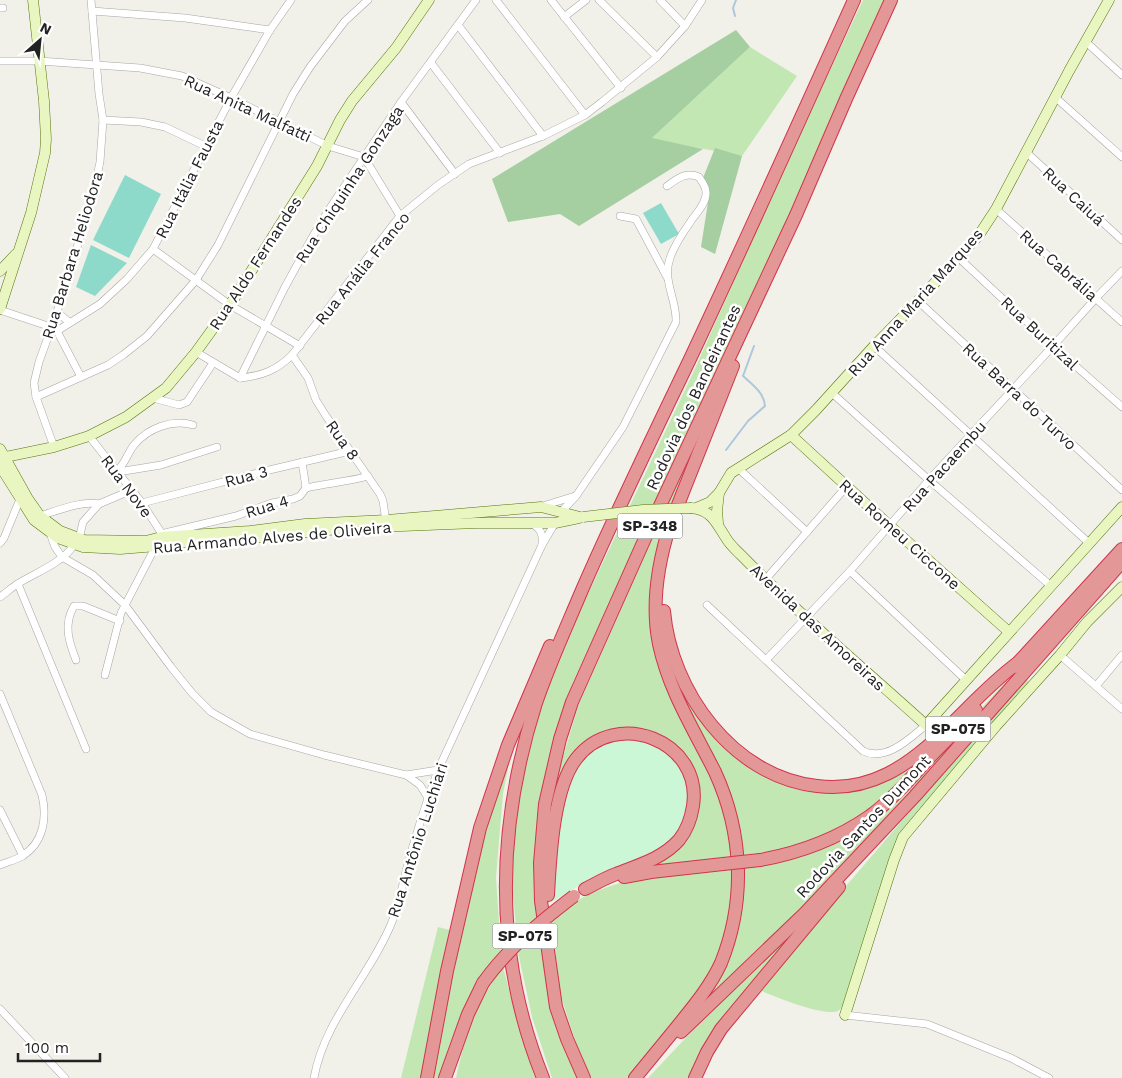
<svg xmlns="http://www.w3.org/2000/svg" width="1122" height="1078" viewBox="0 0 1122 1078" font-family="'Work Sans',sans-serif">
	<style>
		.grass { fill: #c3e7b3 }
		.forest { fill: #a5cea1 }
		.park { fill: #cbf7d7 }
		.pitch { fill: #8ddacb }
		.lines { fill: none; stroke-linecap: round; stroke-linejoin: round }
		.stream { stroke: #adc8dc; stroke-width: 2 }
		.street-casing { stroke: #a6a6a6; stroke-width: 8 }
		.secondary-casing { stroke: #55750c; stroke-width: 11 }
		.highway-casing { stroke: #d1344c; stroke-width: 14 }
		.street { stroke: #fff; stroke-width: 7 }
		.secondary { stroke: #eaf6c2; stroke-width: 10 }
		.highway { stroke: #e39797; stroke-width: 12 }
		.secondary-bridge-casing { stroke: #55750c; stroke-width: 11; stroke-linecap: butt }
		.highway-bridge-casing { stroke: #d1344c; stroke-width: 14; stroke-linecap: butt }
		.secondary-bridge { stroke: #eaf6c2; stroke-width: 10 }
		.highway-bridge { stroke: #e39797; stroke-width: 12 }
		.labels { text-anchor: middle; stroke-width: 5; stroke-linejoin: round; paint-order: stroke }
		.shield { fill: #fff; stroke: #646464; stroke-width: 1 }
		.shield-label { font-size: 15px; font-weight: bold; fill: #222 }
		.street-label { font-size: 16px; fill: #222; stroke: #fff }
	</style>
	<rect width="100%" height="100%" fill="#f1f0e9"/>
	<!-- grass -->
	<g class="grass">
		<polygon points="863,0 886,0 757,285 573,682 561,715 536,912 546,977 578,1078 552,1078 532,1017 518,952 513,892 514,831 523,774 539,711 586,598 693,373 789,158"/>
		<polygon points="750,47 797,76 742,156 651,139"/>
		<polygon points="706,421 674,504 652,622 715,784 726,820 732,856 648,866 699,806 697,784 661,736 649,731 634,729 551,811 557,781 556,780 579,704 661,519"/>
		<path d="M672,660L744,759L833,790L924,756C912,768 901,781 889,792C848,829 798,850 743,855C741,829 736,804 725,780C707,742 679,702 672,660Z"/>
		<path d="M1016,671L1018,672L948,752L792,921L702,1004C711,992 721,979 727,965C740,935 745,899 744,867L798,855L905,790Z"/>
		<path d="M1024,678L1030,683L904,829L847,998C844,1003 842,1008 838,1011C825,1017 771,996 758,989Z"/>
		<polygon points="511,753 503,794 496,877 501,953 461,1018 450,1043 439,1078 431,1078 480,844"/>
		<path d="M735,867L729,925L711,974L629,1078H590L578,1049L560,994L552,921C561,914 570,905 580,899C596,890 616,884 634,879Z"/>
		<polygon points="819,906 691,1078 648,1078 713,1009"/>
		<polygon points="438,927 450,930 422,1078 401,1078"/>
		<path d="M503,967L523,1042L535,1078H456C464,1038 478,999 503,967Z"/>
	</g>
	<!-- forest -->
	<g class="forest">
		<polygon points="736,30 750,47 652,138 703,149 579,226 560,214 508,222 492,179"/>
		<polygon points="715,148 742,156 715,254 701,247 709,196 703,178"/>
	</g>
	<!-- park -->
	<path class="park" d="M620,738C628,739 639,739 647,741C662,746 676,760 683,774C689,787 688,799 686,812C676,853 634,859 600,874C583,883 567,893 550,903L554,854L566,789L580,762L597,746Z"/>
	<!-- pitch -->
	<g class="pitch">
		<polygon points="125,175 161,194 129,258 93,240"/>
		<polygon points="661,203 679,234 661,244 643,213"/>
		<polygon points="91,245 127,263 95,296 76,287"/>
	</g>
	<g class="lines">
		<!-- stream -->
		<g class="stream">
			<polyline points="735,16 733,8 736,0"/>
			<path d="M726,450L748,421L765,406C764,393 753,385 743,376L754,346"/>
		</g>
		<defs>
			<g id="street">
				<polyline points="496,0 585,115"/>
				<polyline points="551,0 621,88"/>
				<polyline points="599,0 657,57"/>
				<polyline points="660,0 685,26"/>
				<polyline points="0,8 3,8"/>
				<polyline points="92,11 185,18 270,30"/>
				<polyline points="564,17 586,0"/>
				<polyline points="458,25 543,136"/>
				<polyline points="1085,41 1122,75"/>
				<polyline points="0,61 39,61 140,68 182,76 231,98 328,146 364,157 400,216"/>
				<polyline points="431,63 500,153"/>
				<polyline points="1055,97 1122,157"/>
				<polyline points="401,102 455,174"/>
				<polyline points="103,120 141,122 165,127 205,146"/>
				<polyline points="1026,152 1122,240"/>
				<polyline points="996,209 1122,322"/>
				<polyline points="620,216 636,219 667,277"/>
				<polyline points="153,249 230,305 300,346"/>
				<polyline points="959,258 1053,346 1122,407"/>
				<polyline points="918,301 1122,490"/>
				<polyline points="0,310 54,328 57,331 81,377"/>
				<polyline points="57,312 69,322"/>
				<polyline points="57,331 100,304 127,279 153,249 231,98 270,30 291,0"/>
				<polyline points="874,346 1090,544"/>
				<path d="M196,352L240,378C262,376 277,370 292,355L400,216L438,185L469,164L543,136L585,115L602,102L657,57L685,26L702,0"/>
				<polyline points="292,355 308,378 316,400 326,416 380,494 383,501 386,522"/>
				<polyline points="240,378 285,287 313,236 330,208 401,102 476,0"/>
				<polyline points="832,393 929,480 1051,586"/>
				<polyline points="36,397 108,365 123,355 147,336 196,280 218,245 293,94 310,67 345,21 368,0"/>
				<polyline points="153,398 179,405 187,402 213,363"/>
				<polyline points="89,436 142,503 162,534 121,613 105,675"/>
				<polyline points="54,447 36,397 34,383 39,362 57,312 92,199 100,162 103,120 99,94 91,0"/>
				<polyline points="302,462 306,488"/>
				<polyline points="738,468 807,532"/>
				<path d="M117,471C125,464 127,454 134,445C148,428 172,419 193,425"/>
				<polyline points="118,472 161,465 217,447"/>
				<polyline points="142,503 265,471 350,451"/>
				<polyline points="543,506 575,496"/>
				<path d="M561,512L576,496L623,427L676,322C677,300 662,281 670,258C674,246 682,234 689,224C694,215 706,205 706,194C707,187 702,182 699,177C686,171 677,179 667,186"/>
				<path d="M40,516C56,511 83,500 99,504"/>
				<path d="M531,523C541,529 543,534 542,545"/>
				<polyline points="50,533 55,547 62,557 93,575 125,605 171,667 192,693 211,712 250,734 324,755 406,775 420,785 428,798"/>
				<path d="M165,533L236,516L272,503L293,499L300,496L306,488C327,483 348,482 368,476"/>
				<polyline points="79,539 83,522 99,504 132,490"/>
				<polyline points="0,543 4,538 20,499"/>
				<polyline points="850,571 966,680"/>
				<polyline points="765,580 847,486"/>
				<polyline points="18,584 86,749"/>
				<path d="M0,597C6,593 12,587 19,583C37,572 62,563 74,545"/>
				<path d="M707,605L863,751C886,762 909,739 926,725"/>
				<polyline points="1060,655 1122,709"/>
				<path d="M76,660C69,642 63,625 74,606H83L120,621"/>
				<polyline points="766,660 850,571 929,480 1053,346 1096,298 1122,271"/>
				<polyline points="1096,686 1122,655"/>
				<path d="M0,694L42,795C47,817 44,843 22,856C16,860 7,862 0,865"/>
				<polyline points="406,775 438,770"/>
				<polyline points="0,810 23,856"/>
				<polyline points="0,1009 65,1078"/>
				<polyline points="845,1015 927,1024 1011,1058 1049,1078"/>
				<path d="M314,1078C324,1020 370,976 392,922C398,906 402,888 406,871C415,837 426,803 438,770L542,545L555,523"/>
			</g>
			<g id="secondary">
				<polyline points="0,271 16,254"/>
				<polyline points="0,309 31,213 45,153 46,139 44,101 33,0"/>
				<polyline points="791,435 890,526 1009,632"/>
				<polyline points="0,449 28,499 40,516 60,531 84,540 146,541 161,537 250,531 305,524 387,520 541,507 580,517"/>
				<polyline points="0,458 54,447 89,436 126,417 166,388 196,352 230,305 317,166 340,120 352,101 396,48 429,0"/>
				<polyline points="0,466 34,520 58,538 83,547 120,549 157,546 184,542 234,540 338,529"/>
				<path d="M691,508C712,510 716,523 726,538C730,545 736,550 741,555C800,615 864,669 926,725L1122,507"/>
				<polyline points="696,508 710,502 719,493"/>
				<polyline points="718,523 717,511 719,493 731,473 791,435 816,410 874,346 918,301 979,235 996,209 1069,71 1109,0"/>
				<polyline points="377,527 476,523 555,523 579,518"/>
				<polyline points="845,1015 894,860 903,837 996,726 1060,655 1087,622 1122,587"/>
			</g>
			<g id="highway">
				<path d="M664,611C671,691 733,777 817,786C841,789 865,785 887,774C936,750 973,695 1019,662"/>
				<polyline points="1014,667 1122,549"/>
				<path d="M760,860C799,853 837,839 870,816C893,799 911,778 930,757C945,741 961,726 976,710"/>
				<polyline points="624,877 651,872 723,864"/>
				<path d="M548,895C550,858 553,789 576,759C616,707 703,741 693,806C691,819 687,830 679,840C662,859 638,865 616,874C605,878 595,884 585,889"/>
				<polyline points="681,1032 805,913 915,796 1122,562"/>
				<polyline points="427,1078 447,971 480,828 508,745 550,646"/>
				<polyline points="445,1078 468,1014 483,983"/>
				<path d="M543,1078C493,954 496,829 536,703C549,665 566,628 582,590C616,512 653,436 690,359C746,240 800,120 854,0"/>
				<polyline points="584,1078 567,1039 556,1007 541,901 540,863 545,804 560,739 572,702 651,525 796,215 846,99 891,0"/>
				<path d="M635,1078C649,1061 662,1045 676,1028C692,1008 710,987 721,963C746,901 743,833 715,772C694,730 669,691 659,644C651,605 658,563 670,525L733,366"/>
				<polyline points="695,1078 707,1052 721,1029 839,887"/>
			</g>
		</defs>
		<!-- street casing -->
		<use href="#street" class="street-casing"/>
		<!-- secondary casing -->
		<use href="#secondary" class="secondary-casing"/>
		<!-- highway casing -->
		<use href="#highway" class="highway-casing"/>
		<!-- street -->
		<use href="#street" class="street"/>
		<!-- secondary -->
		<use href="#secondary" class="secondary"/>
		<!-- highway -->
		<use href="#highway" class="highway"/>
		<defs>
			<polyline id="secondary-bridge" points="583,517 643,510 691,508"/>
			<g id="highway-bridge">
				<polyline points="723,864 760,860"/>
				<path d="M483,983C508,948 540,922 574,896"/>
			</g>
		</defs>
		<!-- secondary-bridge casing -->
		<use href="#secondary-bridge" class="secondary-bridge-casing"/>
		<!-- highway-bridge casing -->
		<use href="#highway-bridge" class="highway-bridge-casing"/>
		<!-- secondary-bridge -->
		<use href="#secondary-bridge" class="secondary-bridge"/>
		<!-- highway-bridge -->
		<use href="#highway-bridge" class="highway-bridge"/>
	</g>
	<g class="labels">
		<!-- shield labels -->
		<g class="shield">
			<rect x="617.5" y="513.5" width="65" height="25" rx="4"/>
			<rect x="925.5" y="716.5" width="65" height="25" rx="4"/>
			<rect x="492.5" y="923.5" width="65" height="25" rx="4"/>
		</g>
		<g class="shield-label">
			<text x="650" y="531">SP-348</text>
			<text x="958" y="734">SP-075</text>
			<text x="525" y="941">SP-075</text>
		</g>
		<!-- street labels -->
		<g class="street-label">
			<text transform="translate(248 108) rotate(25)" y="6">Rua Anita Malfatti</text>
			<text transform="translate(189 179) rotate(-63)" y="6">Rua Itália Fausta</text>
			<text transform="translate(349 184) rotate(-57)" y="6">Rua Chiquinha Gonzaga</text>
			<text transform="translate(1074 196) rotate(43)" y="6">Rua Caiuá</text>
			<text transform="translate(72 255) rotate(-73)" y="6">Rua Barbara Heliodora</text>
			<text transform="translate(255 263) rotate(-57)" y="6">Rua Aldo Fernandes</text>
			<text transform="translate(1059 265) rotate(42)" y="6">Rua Cabrália</text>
			<text transform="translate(362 268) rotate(-51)" y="6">Rua Anália Franco</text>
			<text transform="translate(915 302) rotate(-48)" y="6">Rua Anna Maria Marques</text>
			<text transform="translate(1040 333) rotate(43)" y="6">Rua Buritizal</text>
			<text transform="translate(1020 396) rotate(43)" y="6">Rua Barra do Turvo</text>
			<text transform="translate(693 397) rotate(-65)" y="6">Rodovia dos Bandeirantes</text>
			<text transform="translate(343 440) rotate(55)" y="6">Rua 8</text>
			<text transform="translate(944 466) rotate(-48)" y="6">Rua Pacaembu</text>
			<text transform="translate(246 476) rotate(-15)" y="6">Rua 3</text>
			<text transform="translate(127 486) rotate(53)" y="6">Rua Nove</text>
			<text transform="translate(267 506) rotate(-17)" y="6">Rua 4</text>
			<text transform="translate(900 534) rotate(42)" y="6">Rua Romeu Ciccone</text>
			<text transform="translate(272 537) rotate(-5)" y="6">Rua Armando Alves de Oliveira</text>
			<text transform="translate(818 627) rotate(43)" y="6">Avenida das Amoreiras</text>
			<text transform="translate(863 826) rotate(-47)" y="6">Rodovia Santos Dumont</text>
			<text transform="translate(417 840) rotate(-72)" y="6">Rua Antônio Luchiari</text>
		</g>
	</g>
	<!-- north arrow -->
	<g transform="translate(40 40) rotate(27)" stroke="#ffffff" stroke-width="4" paint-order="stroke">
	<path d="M0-4L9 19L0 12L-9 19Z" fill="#222222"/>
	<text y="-8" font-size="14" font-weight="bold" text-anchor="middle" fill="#222222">N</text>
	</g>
	<!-- scale -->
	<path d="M18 1053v8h82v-8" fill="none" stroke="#222222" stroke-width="2.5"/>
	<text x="25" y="1053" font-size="15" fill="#222222" stroke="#ffffff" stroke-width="4" paint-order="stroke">100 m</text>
</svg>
